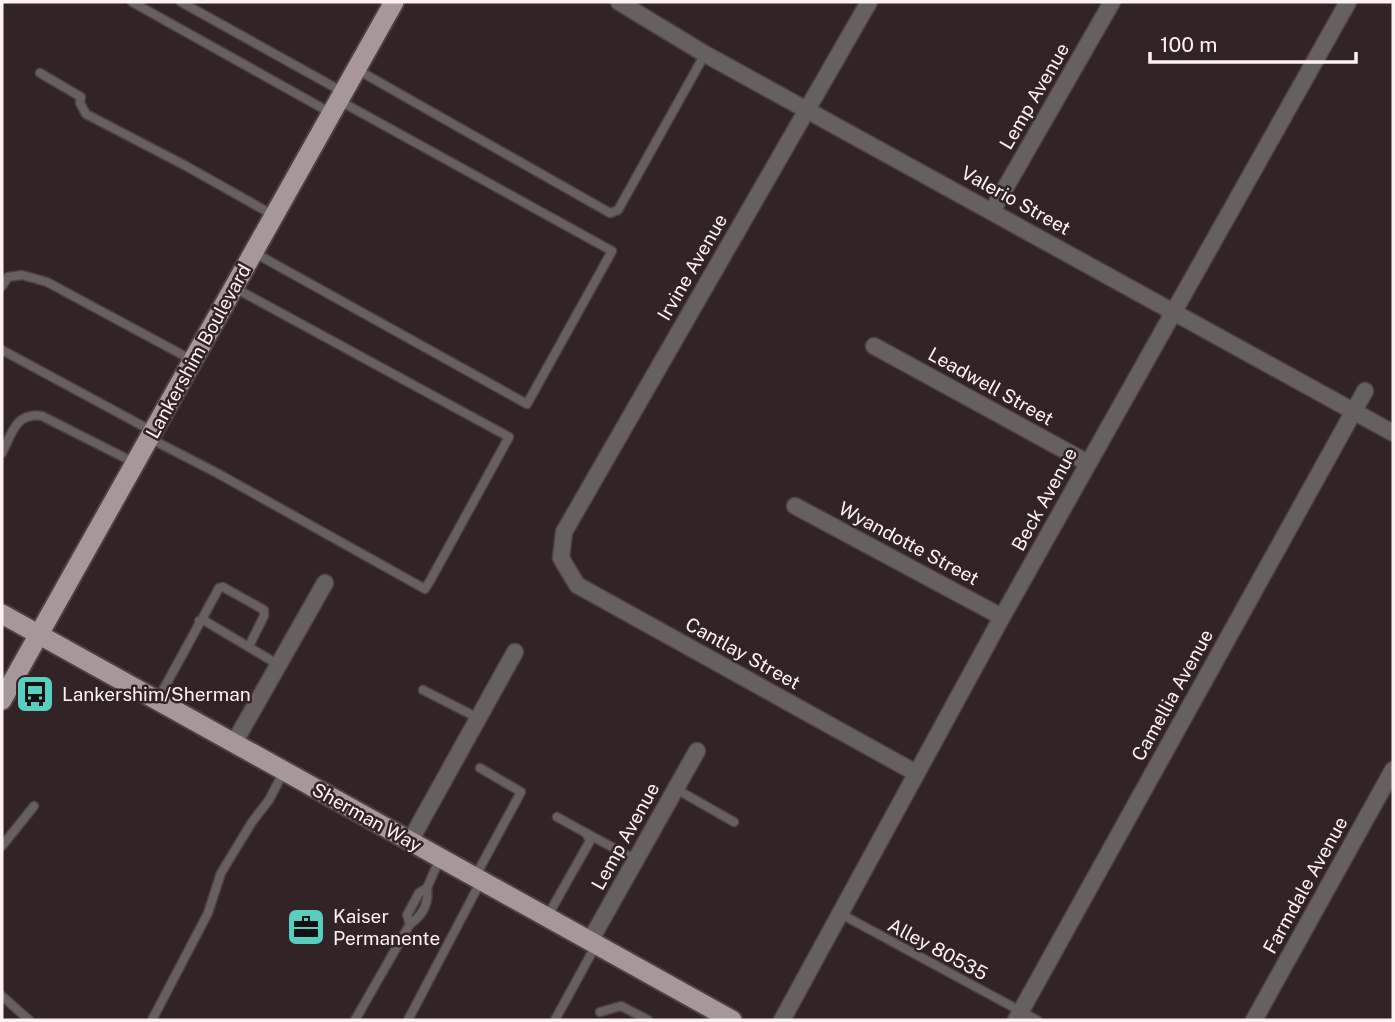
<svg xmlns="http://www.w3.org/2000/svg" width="1395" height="1022" viewBox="0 0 1395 1022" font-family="'Public Sans',sans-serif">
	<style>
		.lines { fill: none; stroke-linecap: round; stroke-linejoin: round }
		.service-casing { stroke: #4d4043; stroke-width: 11 }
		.minor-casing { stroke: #4d4043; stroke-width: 19 }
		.primary-casing { stroke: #4d4043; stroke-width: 23 }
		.service { stroke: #676061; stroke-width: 8 }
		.minor { stroke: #676061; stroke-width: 16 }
		.primary { stroke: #a7979a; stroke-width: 19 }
		.labels { text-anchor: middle; stroke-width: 5; stroke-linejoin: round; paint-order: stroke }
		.street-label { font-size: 19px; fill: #fcf2f4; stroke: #312326 }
		.poi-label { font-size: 19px; fill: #fcf2f4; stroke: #312326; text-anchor: start }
	</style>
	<rect width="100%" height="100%" fill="#312326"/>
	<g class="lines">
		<defs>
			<g id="service">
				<polyline points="132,2 331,113"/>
				<polyline points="181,2 343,92"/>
				<polyline points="356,69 610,213 618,210 705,54"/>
				<polyline points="40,73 81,97 80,103 86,114 186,166 273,215"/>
				<polyline points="253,252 527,404 612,251 338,100"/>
				<polyline points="2,286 8,277 22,275 47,282 192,360"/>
				<polyline points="2,350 152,431"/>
				<polyline points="149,438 217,473 425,589 431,579 509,437 233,287"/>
				<path d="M2,453C12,433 16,412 42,416L135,463"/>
				<polyline points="199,621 205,621 279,665"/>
				<polyline points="423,690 478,718"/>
				<polyline points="158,699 219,588 223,587 264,610 264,616 249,646"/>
				<polyline points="676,789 734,822"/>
				<polyline points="586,833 636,860"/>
				<polyline points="2,846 34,806"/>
				<polyline points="475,877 521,792 480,768"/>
				<polyline points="841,914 1037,1020"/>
				<polyline points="547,917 590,841 586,833 557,817"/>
				<polyline points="410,924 407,915 419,893 427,888 440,858"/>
				<polyline points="2,996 29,1020"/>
				<polyline points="600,1012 621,1006 648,1020"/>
				<polyline points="152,1020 208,913 221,873 252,822 269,800 284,771"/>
				<path d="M355,1020L410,924C423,915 429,903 427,888"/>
				<polyline points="408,1020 481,881"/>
				<polyline points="555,1020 596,945"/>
			</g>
			<g id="minor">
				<polyline points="619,2 705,54 1393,433"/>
				<polyline points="869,2 564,532 561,558 577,585 916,773"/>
				<polyline points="992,211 1112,2"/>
				<polyline points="874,346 1088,463"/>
				<polyline points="795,506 1002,617"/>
				<polyline points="234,743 325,583"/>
				<polyline points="410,841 515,652"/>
				<polyline points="590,941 697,751"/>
				<polyline points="782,1020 1002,617 1348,2"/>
				<polyline points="1016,1020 1365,391"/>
				<polyline points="1254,1020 1393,770"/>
			</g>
			<g id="primary">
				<polyline points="2,614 732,1020"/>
				<polyline points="2,700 394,2"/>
			</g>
		</defs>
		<!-- service casing -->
		<use href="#service" class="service-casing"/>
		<!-- minor casing -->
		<use href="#minor" class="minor-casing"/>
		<!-- primary casing -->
		<use href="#primary" class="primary-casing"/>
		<!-- service -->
		<use href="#service" class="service"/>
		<!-- minor -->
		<use href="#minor" class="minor"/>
		<!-- primary -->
		<use href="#primary" class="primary"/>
	</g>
	<!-- icons -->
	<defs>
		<symbol id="bus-square" viewBox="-11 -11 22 22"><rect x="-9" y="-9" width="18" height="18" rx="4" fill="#58cec0" stroke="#312326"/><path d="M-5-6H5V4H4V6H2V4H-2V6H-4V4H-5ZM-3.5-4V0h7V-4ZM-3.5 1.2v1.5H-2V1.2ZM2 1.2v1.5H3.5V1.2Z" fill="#111"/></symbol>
		<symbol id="office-square" viewBox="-11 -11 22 22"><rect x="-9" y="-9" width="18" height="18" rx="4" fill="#58cec0" stroke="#312326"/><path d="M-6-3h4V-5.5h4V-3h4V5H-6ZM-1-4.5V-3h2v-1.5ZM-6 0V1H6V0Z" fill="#111"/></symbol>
	</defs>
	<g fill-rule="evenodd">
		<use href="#bus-square" x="13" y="672" width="44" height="44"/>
		<use href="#office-square" x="284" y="905" width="44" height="44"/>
	</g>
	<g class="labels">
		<!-- street labels -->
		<g class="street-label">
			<text transform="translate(1034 96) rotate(-60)" y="7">Lemp Avenue</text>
			<text transform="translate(1016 200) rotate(29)" y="7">Valerio Street</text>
			<text transform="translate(692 267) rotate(-60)" y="7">Irvine Avenue</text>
			<text transform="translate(198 351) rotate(-61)" y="7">Lankershim Boulevard</text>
			<text transform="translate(991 386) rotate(29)" y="7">Leadwell Street</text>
			<text transform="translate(1044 499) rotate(-61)" y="7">Beck Avenue</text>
			<text transform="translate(909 543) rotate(28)" y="7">Wyandotte Street</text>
			<text transform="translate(743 653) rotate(29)" y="7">Cantlay Street</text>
			<text transform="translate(1172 695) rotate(-61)" y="7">Camellia Avenue</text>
			<text transform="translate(367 817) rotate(29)" y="7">Sherman Way</text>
			<text transform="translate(625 836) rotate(-61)" y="7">Lemp Avenue</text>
			<text transform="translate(1305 885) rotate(-61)" y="7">Farmdale Avenue</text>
			<text transform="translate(938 949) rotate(28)" y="7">Alley 80535</text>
		</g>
		<!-- poi labels -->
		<g class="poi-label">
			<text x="62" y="701">Lankershim/Sherman</text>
			<text x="333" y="923">Kaiser<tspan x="333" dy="22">Permanente</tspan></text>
		</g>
	</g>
	<!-- border -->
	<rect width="1395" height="1022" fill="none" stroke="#fcf2f4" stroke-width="7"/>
	<!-- scale -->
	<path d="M1150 52v10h206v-10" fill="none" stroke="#fcf2f4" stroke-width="3.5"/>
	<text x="1160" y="52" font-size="21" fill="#fcf2f4" stroke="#312326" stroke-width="5" paint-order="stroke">100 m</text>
</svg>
